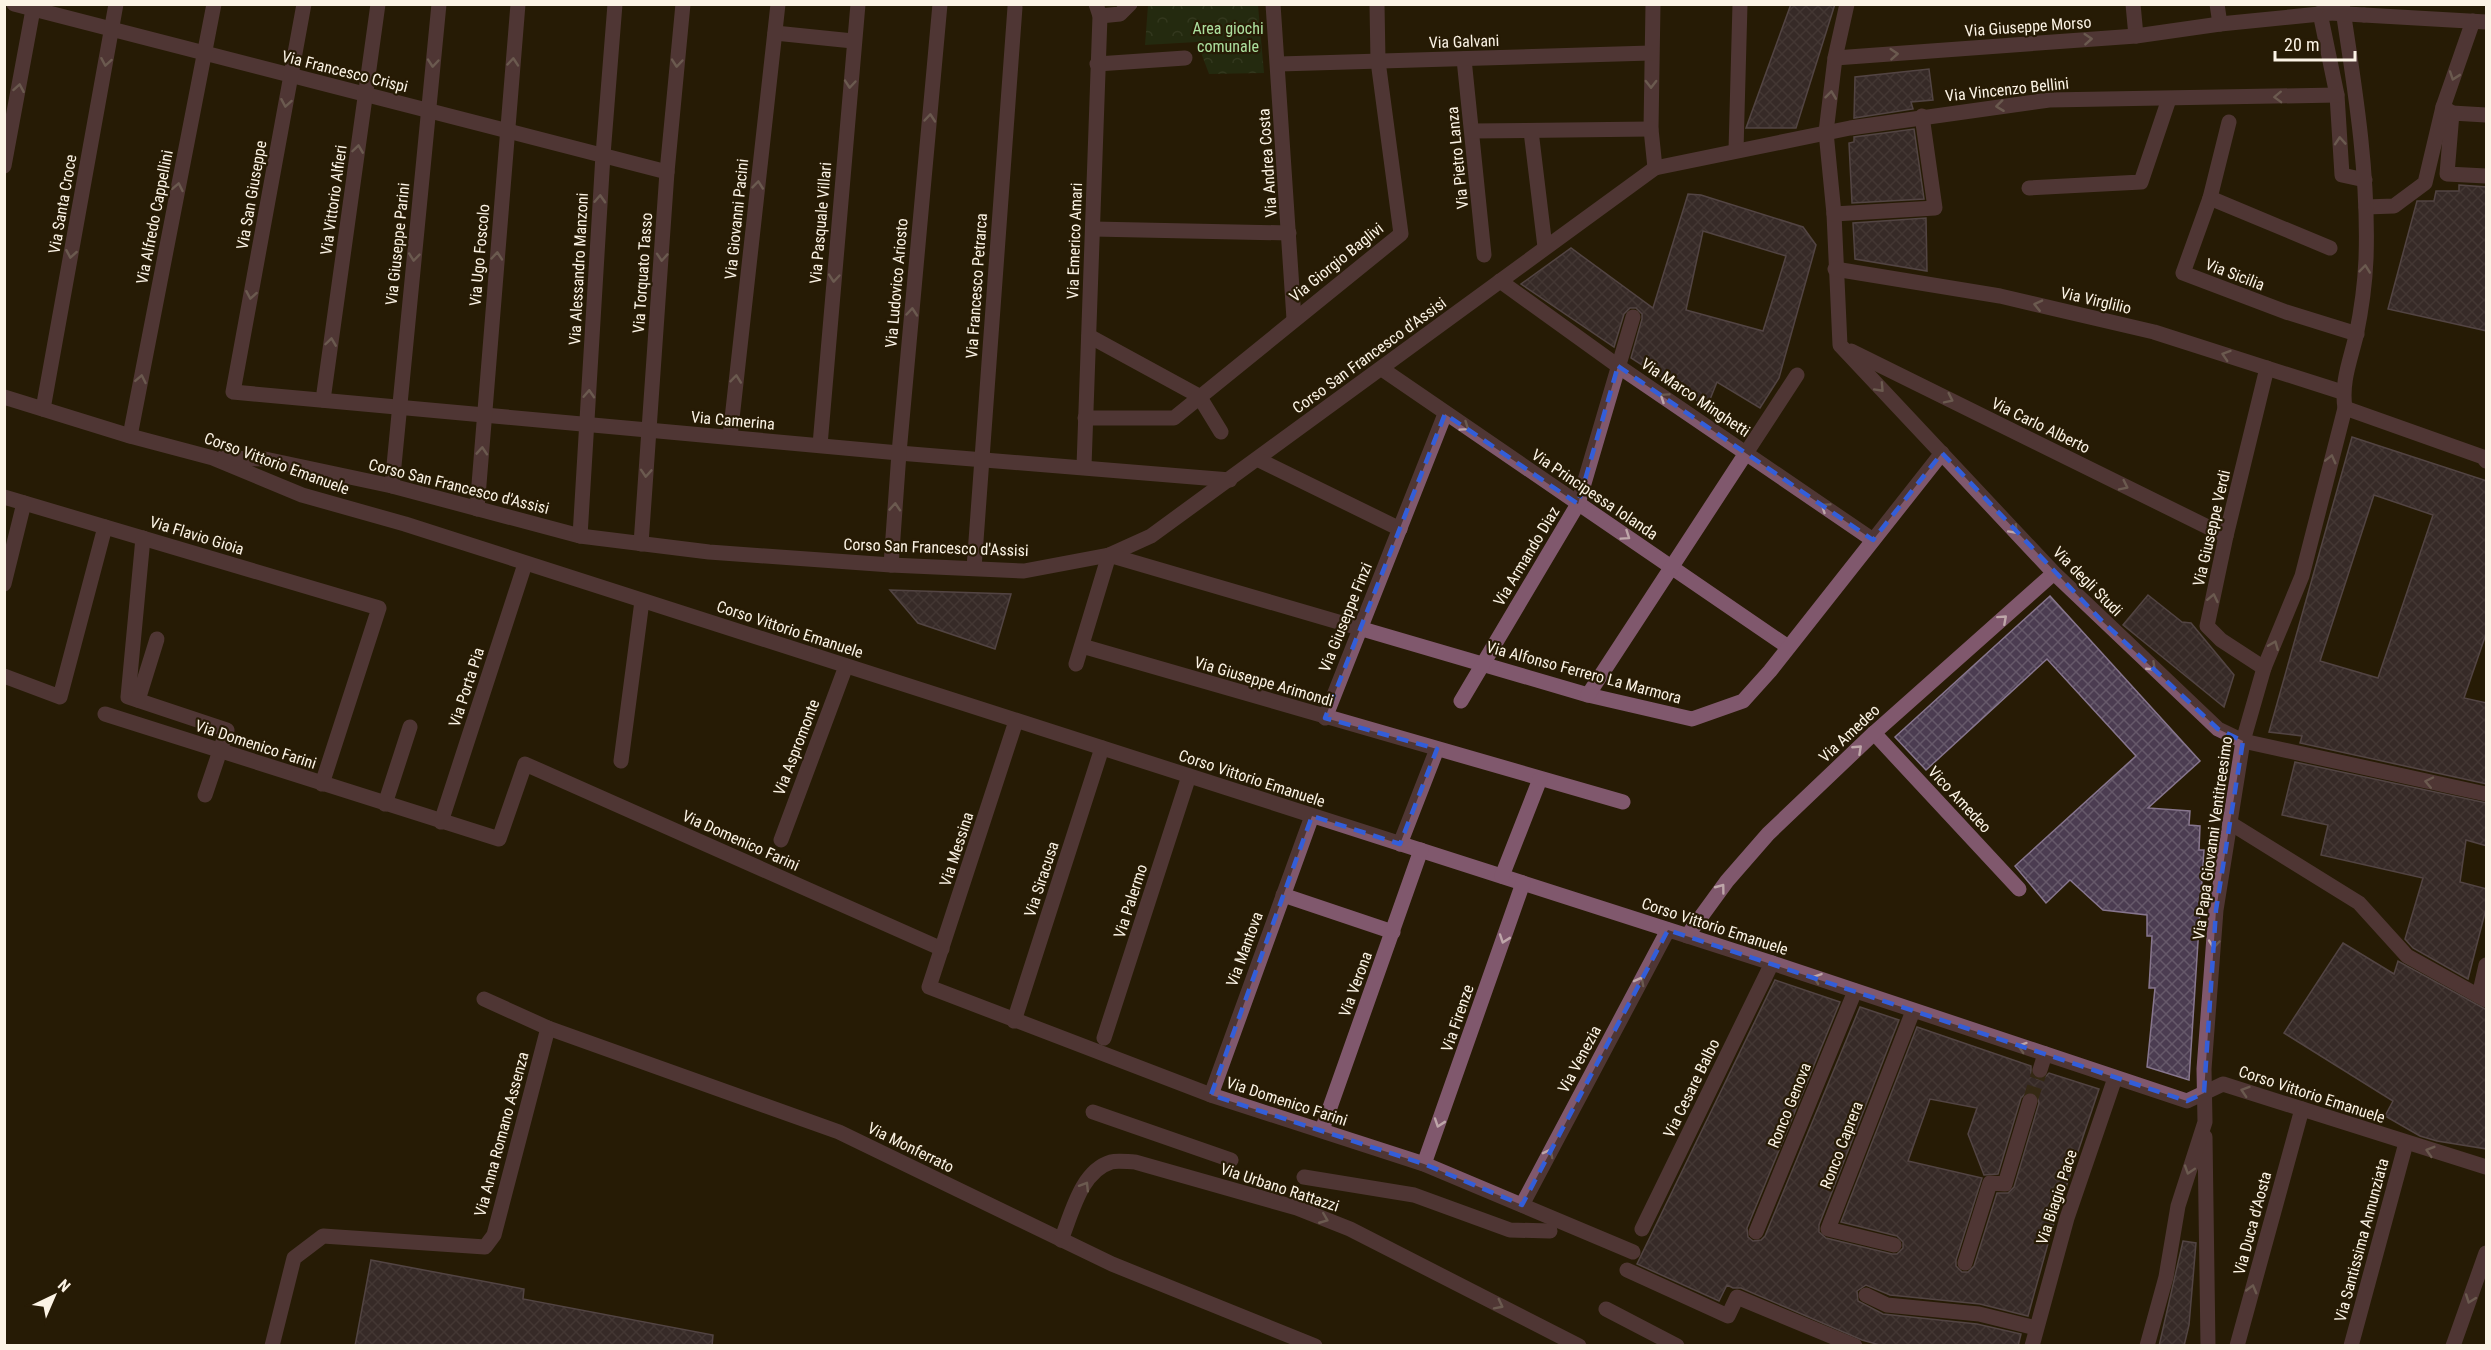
<svg xmlns="http://www.w3.org/2000/svg" width="2491" height="1350" viewBox="0 0 2491 1350" font-family="'Roboto Condensed',sans-serif">
	<style>
		.forest { fill: url(#forest-crowns) }
		.building { fill: url(#building-cross-hatch); stroke: #87768e; stroke-width: 1.5; fill-rule: evenodd }
		.lines { fill: none; stroke-linecap: round; stroke-linejoin: round }
		.minor-tunnel { stroke: #473b27; stroke-width: 15; stroke-dasharray: 15 8; stroke-linecap: butt }
		.minor { stroke: #80586d; stroke-width: 15 }
		.minor-bridge { stroke: #80586d; stroke-width: 15 }
		.oneway { stroke: #bea6a9 }
		.marked { fill: none; stroke: #335ed9; stroke-width: 4.5; stroke-dasharray: 12 8; stroke-linejoin: round }
		.labels { text-anchor: middle; stroke-width: 4.5; stroke-linejoin: round; paint-order: stroke }
		.street-label { font-size: 16px; fill: #fbf3e5; stroke: #271b05 }
		.park-label { font-size: 16px; fill: #ace09f; stroke: #271b05 }
	</style>
	<defs>
		<pattern id="forest-crowns" width="20" height="18" patternUnits="userSpaceOnUse" patternTransform="scale(1.5)"><rect width="20" height="18" fill="#223d1b"/><path d="M2 6a3 3 0 1 1 6 0M12 15a3 3 0 1 1 6 0" fill="none" stroke="#435a3c"/></pattern>
		<pattern id="building-cross-hatch" width="8" height="8" patternUnits="userSpaceOnUse" patternTransform="scale(1.5)"><rect width="8" height="8" fill="#4b3c51"/><path d="M0 0l8 8M0 8l8-8" fill="none" stroke="#66596a"/></pattern>
	</defs>
	<rect width="100%" height="100%" fill="#271b05"/>
	<!-- forest -->
	<polygon class="forest" points="1148,5 1258,5 1264,73 1209,74 1197,42 1145,45"/>
	<!-- building -->
	<g class="building">
		<polygon points="1791,4 1835,4 1796,128 1746,128"/>
		<polygon points="1929,69 1933,100 1911,102 1913,109 1854,118 1855,77"/>
		<polygon points="1914,129 1924,199 1852,203 1849,143 1854,142 1854,137"/>
		<polygon points="2459,185 2487,187 2487,331 2388,309 2417,201 2434,201 2436,191 2459,191"/>
		<path d="M1688,194L1701,195L1803,227L1816,245L1779,378L1760,408L1717,382L1707,407L1631,358L1642,319V314L1636,308H1630L1624,314L1614,347L1521,284L1571,248L1653,308ZM1703,231L1786,256L1763,331L1686,310Z"/>
		<polygon points="1926,218 1927,271 1855,259 1853,223"/>
		<path d="M2352,437L2487,481V631L2464,698L2487,703V784L2300,743L2302,736L2269,732ZM2374,495L2433,515L2378,678L2320,661Z"/>
		<polygon points="890,590 1011,594 995,649 918,623"/>
		<polygon points="2148,595 2182,622 2191,623 2234,675 2224,707 2123,625"/>
		<polygon points="2050,596 2200,761 2148,808 2190,811 2189,825 2200,826 2199,850 2204,850 2189,1080 2147,1067 2155,988 2149,988 2152,936 2147,936 2147,915 2103,910 2070,880 2046,903 2015,866 2136,756 2047,659 1926,770 1895,737"/>
		<polygon points="2295,762 2487,803 2487,846 2466,840 2460,882 2487,889 2487,905 2468,979 2413,948 2405,939 2423,878 2321,855 2328,825 2282,815"/>
		<polygon points="2343,943 2394,974 2398,961 2487,1010 2487,1149 2437,1141 2420,1136 2385,1116 2393,1101 2284,1033"/>
		<path d="M1775,980L1840,1002L1747,1228L1748,1237L1753,1241L1761,1240L1765,1236L1860,1007L1899,1020L1819,1225V1232L1826,1238L1892,1254H1897L1903,1248V1242L1897,1236L1841,1222L1917,1027L2031,1066V1073L2037,1079H2043L2049,1073L2099,1089L2052,1229L2028,1316L1980,1304L1890,1295L1866,1285L1857,1291L1858,1301L1883,1314L1977,1324L2021,1334L2018,1346H1883L1862,1340L1741,1288H1733L1727,1285L1719,1301L1637,1264ZM2027,1092L2037,1094L2039,1103L2014,1187L2008,1193H1997L1974,1266L1968,1272H1962L1956,1266V1260L1982,1178L1908,1161L1930,1099L1977,1108L1968,1134L1984,1175L1998,1174L2021,1098Z"/>
		<polygon points="2183,1241 2196,1243 2189,1325 2184,1346 2159,1346"/>
		<polygon points="371,1260 524,1289 523,1299 713,1335 712,1346 355,1346"/>
	</g>
	<g class="lines">
		<!-- minor-tunnel -->
		<polyline class="minor-tunnel" points="2030,1101 2040,1070"/>
		<!-- minor -->
		<g class="minor">
			<polyline points="14,4 667,172"/>
			<polyline points="304,4 233,392 899,453 1230,480"/>
			<polyline points="1273,4 1294,319"/>
			<polyline points="1653,4 1651,129 1655,168"/>
			<polyline points="1847,4 1835,58 1826,132 1834,214 1840,345 2054,573 2218,729 2243,741 2486,794"/>
			<polyline points="2133,4 2136,36"/>
			<polyline points="2217,4 2220,24"/>
			<polyline points="2320,13 2337,95 2342,175 2365,180"/>
			<polyline points="2364,15 2486,22"/>
			<polyline points="1100,16 1120,14 1130,4"/>
			<polyline points="775,33 853,41"/>
			<polyline points="1835,58 2136,36 2220,24 2330,13"/>
			<polyline points="1464,59 1484,255"/>
			<polyline points="1097,64 1185,58"/>
			<polyline points="1279,64 1651,53"/>
			<polyline points="2443,107 2452,113 2447,174 2486,176"/>
			<polyline points="2452,113 2486,115"/>
			<polyline points="2229,122 2210,198 2183,273 2286,312 2357,334"/>
			<polyline points="1472,131 1651,129"/>
			<polyline points="1531,131 1545,247"/>
			<polyline points="1736,150 1740,4"/>
			<polyline points="4,166 34,4"/>
			<polyline points="2029,188 2141,182 2169,99"/>
			<polyline points="2210,198 2330,248"/>
			<polyline points="2366,207 2394,206 2425,183 2443,107 2473,21"/>
			<polyline points="1834,214 1935,208 1922,116"/>
			<polyline points="1093,229 1289,233"/>
			<polyline points="1835,269 2000,296 2154,332 2342,392"/>
			<polyline points="1500,281 1618,366 1873,540"/>
			<polyline points="1089,336 1199,396 1221,432"/>
			<polyline points="1851,351 2226,536"/>
			<polyline points="1382,369 1788,647"/>
			<polyline points="4,397 130,436 213,458 302,495 405,524 1772,963 2187,1101 2223,1084 2486,1167"/>
			<polyline points="323,400 378,4"/>
			<polyline points="2345,408 2483,457 2486,461"/>
			<polyline points="43,409 116,4"/>
			<polyline points="1085,418 1174,418 1401,234 1378,61 1377,4"/>
			<polyline points="130,436 214,4"/>
			<polyline points="730,437 778,4"/>
			<polyline points="820,445 858,4"/>
			<polyline points="222,458 265,459 392,486 580,536 709,552 891,565 1024,571 1109,555 1151,536 1655,168 1850,128 2049,100 2337,95"/>
			<polyline points="1257,459 1400,529"/>
			<polyline points="1084,466 1100,16 1096,4"/>
			<polyline points="392,486 439,4"/>
			<polyline points="4,497 379,608 322,784"/>
			<polyline points="477,509 518,4"/>
			<polyline points="580,536 603,155 615,4"/>
			<polyline points="143,538 128,697 227,730 205,795"/>
			<polyline points="641,544 667,172 683,4"/>
			<polyline points="891,565 899,453 940,4"/>
			<polyline points="974,568 1015,7"/>
			<polyline points="4,584 24,503"/>
			<polyline points="1082,646 1623,802"/>
			<polyline points="1076,664 1109,555 1588,695 1692,719 1743,701 1770,671 1942,453"/>
			<polyline points="2264,668 2221,640 2207,626 2226,536 2267,368"/>
			<polyline points="4,676 60,697 105,527"/>
			<polyline points="1588,695 1797,375"/>
			<polyline points="138,700 157,639"/>
			<polyline points="1461,701 1578,504 1633,317"/>
			<polyline points="105,714 499,839 525,764 942,949"/>
			<polyline points="1325,718 1445,414"/>
			<polyline points="1016,721 929,987 1211,1095 1424,1164 1633,1252"/>
			<polyline points="1874,733 2019,889"/>
			<polyline points="621,761 642,601"/>
			<polyline points="385,804 410,727"/>
			<polyline points="441,822 525,564"/>
			<polyline points="2230,823 2359,903 2407,956 2486,1000"/>
			<polyline points="781,840 846,666"/>
			<polyline points="1400,844 1437,749"/>
			<polyline points="1502,876 1540,779"/>
			<polyline points="1283,895 1393,932"/>
			<polyline points="1687,936 1727,881 1768,834 1874,733 2054,573"/>
			<polyline points="2479,996 2486,965"/>
			<polyline points="484,999 548,1028 839,1132 1112,1264 1315,1346"/>
			<polyline points="1014,1021 1102,748"/>
			<polyline points="1104,1038 1189,776"/>
			<polyline points="2040,1070 2045,1054"/>
			<polyline points="1211,1095 1312,816"/>
			<polyline points="1093,1112 1231,1160"/>
			<polyline points="1322,1130 1421,850"/>
			<polyline points="2205,1137 2208,1346"/>
			<polyline points="1424,1164 1523,883"/>
			<polyline points="1304,1177 1414,1195 1510,1230 1550,1231"/>
			<polyline points="1522,1205 1668,930"/>
			<polyline points="1642,1229 1772,963"/>
			<polyline points="1756,1232 1855,991"/>
			<path d="M1061,1240C1072,1213 1081,1171 1111,1162C1118,1160 1128,1162 1135,1162L1297,1208L1350,1229L1579,1346"/>
			<polyline points="1894,1245 1828,1229 1913,1011"/>
			<polyline points="1965,1263 1990,1183 2005,1184 2030,1101"/>
			<polyline points="1627,1270 1728,1316 1737,1297 1855,1346"/>
			<polyline points="1866,1295 1887,1305 1979,1314 2036,1328"/>
			<polyline points="1606,1309 1677,1346"/>
			<polyline points="272,1346 294,1258 323,1236 485,1247 494,1235 548,1028"/>
			<polyline points="2032,1346 2067,1218 2115,1078"/>
			<path d="M2147,1346L2166,1277L2178,1206L2205,1122L2204,1069L2216,910L2243,741L2264,668L2302,576L2345,408C2341,383 2350,361 2356,336C2361,312 2365,284 2366,259C2369,174 2355,89 2342,4"/>
			<polyline points="2237,1346 2302,1109"/>
			<polyline points="2351,1346 2406,1143"/>
			<polyline points="2453,1346 2486,1253"/>
		</g>
		<!-- minor-bridge -->
		<polyline class="minor-bridge" points="2330,13 2364,15"/>
	</g>
	<!-- one-way arrows -->
	<defs><path id="oneway-chevron" d="M-2-3.5L2.5 0L-2 3.5" fill="none" stroke-width="1.6" stroke-linecap="round" stroke-linejoin="round" transform="scale(1.5)"/></defs>
	<g class="oneway">
		<use href="#oneway-chevron" transform="translate(2088 39) rotate(-4)"/>
		<use href="#oneway-chevron" transform="translate(1894 54) rotate(-4)"/>
		<use href="#oneway-chevron" transform="translate(106 62) rotate(100)"/>
		<use href="#oneway-chevron" transform="translate(513 62) rotate(-85)"/>
		<use href="#oneway-chevron" transform="translate(433 63) rotate(95)"/>
		<use href="#oneway-chevron" transform="translate(677 63) rotate(95)"/>
		<use href="#oneway-chevron" transform="translate(2454 76) rotate(109)"/>
		<use href="#oneway-chevron" transform="translate(850 84) rotate(95)"/>
		<use href="#oneway-chevron" transform="translate(1651 84) rotate(90)"/>
		<use href="#oneway-chevron" transform="translate(19 88) rotate(-80)"/>
		<use href="#oneway-chevron" transform="translate(1831 95) rotate(-83)"/>
		<use href="#oneway-chevron" transform="translate(2278 97) rotate(178)"/>
		<use href="#oneway-chevron" transform="translate(286 103) rotate(100)"/>
		<use href="#oneway-chevron" transform="translate(2000 106) rotate(173)"/>
		<use href="#oneway-chevron" transform="translate(930 118) rotate(-85)"/>
		<use href="#oneway-chevron" transform="translate(2340 141) rotate(-94)"/>
		<use href="#oneway-chevron" transform="translate(358 149) rotate(-82)"/>
		<use href="#oneway-chevron" transform="translate(758 185) rotate(-84)"/>
		<use href="#oneway-chevron" transform="translate(178 187) rotate(-79)"/>
		<use href="#oneway-chevron" transform="translate(600 199) rotate(-87)"/>
		<use href="#oneway-chevron" transform="translate(71 254) rotate(100)"/>
		<use href="#oneway-chevron" transform="translate(497 256) rotate(-85)"/>
		<use href="#oneway-chevron" transform="translate(414 257) rotate(96)"/>
		<use href="#oneway-chevron" transform="translate(662 257) rotate(94)"/>
		<use href="#oneway-chevron" transform="translate(2365 269) rotate(-84)"/>
		<use href="#oneway-chevron" transform="translate(834 278) rotate(95)"/>
		<use href="#oneway-chevron" transform="translate(251 295) rotate(100)"/>
		<use href="#oneway-chevron" transform="translate(2038 305) rotate(-167)"/>
		<use href="#oneway-chevron" transform="translate(912 312) rotate(-85)"/>
		<use href="#oneway-chevron" transform="translate(331 342) rotate(-82)"/>
		<use href="#oneway-chevron" transform="translate(2226 355) rotate(-162)"/>
		<use href="#oneway-chevron" transform="translate(141 379) rotate(-79)"/>
		<use href="#oneway-chevron" transform="translate(736 379) rotate(-84)"/>
		<use href="#oneway-chevron" transform="translate(1880 388) rotate(47)"/>
		<use href="#oneway-chevron" transform="translate(589 394) rotate(-87)"/>
		<use href="#oneway-chevron" transform="translate(1664 397) rotate(-146)"/>
		<use href="#oneway-chevron" transform="translate(1949 399) rotate(26)"/>
		<use href="#oneway-chevron" transform="translate(1465 427) rotate(34)"/>
		<use href="#oneway-chevron" transform="translate(482 451) rotate(-86)"/>
		<use href="#oneway-chevron" transform="translate(2331 459) rotate(-76)"/>
		<use href="#oneway-chevron" transform="translate(646 473) rotate(94)"/>
		<use href="#oneway-chevron" transform="translate(2124 486) rotate(26)"/>
		<use href="#oneway-chevron" transform="translate(895 507) rotate(-86)"/>
		<use href="#oneway-chevron" transform="translate(1825 507) rotate(-146)"/>
		<use href="#oneway-chevron" transform="translate(2014 530) rotate(47)"/>
		<use href="#oneway-chevron" transform="translate(1626 536) rotate(34)"/>
		<use href="#oneway-chevron" transform="translate(2213 598) rotate(-78)"/>
		<use href="#oneway-chevron" transform="translate(2003 619) rotate(-42)"/>
		<use href="#oneway-chevron" transform="translate(2274 645) rotate(-68)"/>
		<use href="#oneway-chevron" transform="translate(2152 667) rotate(43)"/>
		<use href="#oneway-chevron" transform="translate(1858 749) rotate(-43)"/>
		<use href="#oneway-chevron" transform="translate(2429 782) rotate(-168)"/>
		<use href="#oneway-chevron" transform="translate(1721 888) rotate(-53)"/>
		<use href="#oneway-chevron" transform="translate(1504 939) rotate(109)"/>
		<use href="#oneway-chevron" transform="translate(2214 944) rotate(95)"/>
		<use href="#oneway-chevron" transform="translate(1817 978) rotate(-161)"/>
		<use href="#oneway-chevron" transform="translate(1640 981) rotate(-62)"/>
		<use href="#oneway-chevron" transform="translate(2022 1047) rotate(-162)"/>
		<use href="#oneway-chevron" transform="translate(2245 1091) rotate(-162)"/>
		<use href="#oneway-chevron" transform="translate(1439 1123) rotate(109)"/>
		<use href="#oneway-chevron" transform="translate(2430 1151) rotate(-163)"/>
		<use href="#oneway-chevron" transform="translate(1549 1153) rotate(-62)"/>
		<use href="#oneway-chevron" transform="translate(2189 1170) rotate(108)"/>
		<use href="#oneway-chevron" transform="translate(1085 1186) rotate(-58)"/>
		<use href="#oneway-chevron" transform="translate(1324 1219) rotate(22)"/>
		<use href="#oneway-chevron" transform="translate(2252 1289) rotate(-75)"/>
		<use href="#oneway-chevron" transform="translate(2470 1299) rotate(110)"/>
		<use href="#oneway-chevron" transform="translate(1499 1305) rotate(27)"/>
	</g>
	<!-- marked area -->
	<path d="M0 0H2491V1350H0ZM1618,366L1873,540L1942,453L2101,620L2218,729L2243,741L2216,910L2204,1093L2187,1101L1668,930L1522,1205L1424,1164L1211,1095L1312,816L1400,844L1437,749L1325,718L1445,414L1578,504Z" fill="#271b05" fill-opacity=".55" fill-rule="evenodd"/>
	<path class="marked" d="M1618,366L1873,540L1942,453L2101,620L2218,729L2243,741L2216,910L2204,1093L2187,1101L1668,930L1522,1205L1424,1164L1211,1095L1312,816L1400,844L1437,749L1325,718L1445,414L1578,504Z"/>
	<g class="labels">
		<!-- street labels -->
		<g class="street-label">
			<text transform="translate(2028 26) rotate(-4)" y="6">Via Giuseppe Morso</text>
			<text transform="translate(1464 41) rotate(-2)" y="6">Via Galvani</text>
			<text transform="translate(345 71) rotate(14)" y="6">Via Francesco Crispi</text>
			<text transform="translate(2007 89) rotate(-6)" y="6">Via Vincenzo Bellini</text>
			<text transform="translate(1457 158) rotate(-96)" y="6">Via Pietro Lanza</text>
			<text transform="translate(1267 163) rotate(-94)" y="6">Via Andrea Costa</text>
			<text transform="translate(251 195) rotate(-80)" y="6">Via San Giuseppe</text>
			<text transform="translate(333 200) rotate(-82)" y="6">Via Vittorio Alfieri</text>
			<text transform="translate(62 204) rotate(-80)" y="6">Via Santa Croce</text>
			<text transform="translate(154 217) rotate(-79)" y="6">Via Alfredo Cappellini</text>
			<text transform="translate(736 219) rotate(-84)" y="6">Via Giovanni Pacini</text>
			<text transform="translate(820 223) rotate(-85)" y="6">Via Pasquale Villari</text>
			<text transform="translate(1074 241) rotate(-88)" y="6">Via Emerico Amari</text>
			<text transform="translate(397 244) rotate(-84)" y="6">Via Giuseppe Parini</text>
			<text transform="translate(479 255) rotate(-85)" y="6">Via Ugo Foscolo</text>
			<text transform="translate(1336 262) rotate(-39)" y="6">Via Giorgio Baglivi</text>
			<text transform="translate(578 269) rotate(-87)" y="6">Via Alessandro Manzoni</text>
			<text transform="translate(642 273) rotate(-86)" y="6">Via Torquato Tasso</text>
			<text transform="translate(2235 274) rotate(21)" y="6">Via Sicilia</text>
			<text transform="translate(896 283) rotate(-85)" y="6">Via Ludovico Ariosto</text>
			<text transform="translate(976 286) rotate(-86)" y="6">Via Francesco Petrarca</text>
			<text transform="translate(2096 300) rotate(13)" y="6">Via Virglilio</text>
			<text transform="translate(1369 355) rotate(-36)" y="6">Corso San Francesco d'Assisi</text>
			<text transform="translate(1696 397) rotate(34)" y="6">Via Marco Minghetti</text>
			<text transform="translate(733 420) rotate(5)" y="6">Via Camerina</text>
			<text transform="translate(2041 425) rotate(26)" y="6">Via Carlo Alberto</text>
			<text transform="translate(277 463) rotate(20)" y="6">Corso Vittorio Emanuele</text>
			<text transform="translate(459 486) rotate(14)" y="6">Corso San Francesco d'Assisi</text>
			<text transform="translate(1595 494) rotate(34)" y="6">Via Principessa Iolanda</text>
			<text transform="translate(2211 528) rotate(-77)" y="6">Via Giuseppe Verdi</text>
			<text transform="translate(197 535) rotate(17)" y="6">Via Flavio Gioia</text>
			<text transform="translate(936 547) rotate(2)" y="6">Corso San Francesco d'Assisi</text>
			<text transform="translate(1526 556) rotate(-59)" y="6">Via Armando Diaz</text>
			<text transform="translate(2088 581) rotate(45)" y="6">Via degli Studi</text>
			<text transform="translate(1345 617) rotate(-68)" y="6">Via Giuseppe Finzi</text>
			<text transform="translate(790 629) rotate(18)" y="6">Corso Vittorio Emanuele</text>
			<text transform="translate(1584 672) rotate(15)" y="6">Via Alfonso Ferrero La Marmora</text>
			<text transform="translate(1264 681) rotate(16)" y="6">Via Giuseppe Arimondi</text>
			<text transform="translate(466 687) rotate(-72)" y="6">Via Porta Pia</text>
			<text transform="translate(1849 733) rotate(-43)" y="6">Via Amedeo</text>
			<text transform="translate(256 744) rotate(18)" y="6">Via Domenico Farini</text>
			<text transform="translate(796 747) rotate(-69)" y="6">Via Aspromonte</text>
			<text transform="translate(1252 778) rotate(18)" y="6">Corso Vittorio Emanuele</text>
			<text transform="translate(1960 799) rotate(47)" y="6">Vico Amedeo</text>
			<text transform="translate(2212 838) rotate(-82)" y="6">Via Papa Giovanni Ventitreesimo</text>
			<text transform="translate(741 840) rotate(24)" y="6">Via Domenico Farini</text>
			<text transform="translate(956 849) rotate(-72)" y="6">Via Messina</text>
			<text transform="translate(1041 879) rotate(-72)" y="6">Via Siracusa</text>
			<text transform="translate(1130 901) rotate(-72)" y="6">Via Palermo</text>
			<text transform="translate(1715 926) rotate(18)" y="6">Corso Vittorio Emanuele</text>
			<text transform="translate(1244 949) rotate(-70)" y="6">Via Mantova</text>
			<text transform="translate(1355 984) rotate(-70)" y="6">Via Verona</text>
			<text transform="translate(1457 1018) rotate(-71)" y="6">Via Firenze</text>
			<text transform="translate(1579 1059) rotate(-62)" y="6">Via Venezia</text>
			<text transform="translate(1691 1088) rotate(-64)" y="6">Via Cesare Balbo</text>
			<text transform="translate(2312 1094) rotate(18)" y="6">Corso Vittorio Emanuele</text>
			<text transform="translate(1287 1101) rotate(18)" y="6">Via Domenico Farini</text>
			<text transform="translate(1789 1105) rotate(-68)" y="6">Ronco Genova</text>
			<text transform="translate(501 1134) rotate(-75)" y="6">Via Anna Romano Assenza</text>
			<text transform="translate(1841 1145) rotate(-69)" y="6">Ronco Caprera</text>
			<text transform="translate(911 1147) rotate(26)" y="6">Via Monferrato</text>
			<text transform="translate(1280 1187) rotate(18)" y="6">Via Urbano Rattazzi</text>
			<text transform="translate(2056 1197) rotate(-72)" y="6">Via Biagio Pace</text>
			<text transform="translate(2252 1223) rotate(-75)" y="6">Via Duca d'Aosta</text>
			<text transform="translate(2361 1240) rotate(-75)" y="6">Via Santissima Annunziata</text>
		</g>
		<!-- park labels -->
		<g class="park-label">
			<text x="1228" y="34">Area giochi<tspan x="1228" dy="18">comunale</tspan></text>
		</g>
	</g>
	<!-- border -->
	<rect width="2491" height="1350" fill="none" stroke="#fbf3e5" stroke-width="12"/>
	<!-- north arrow -->
	<g transform="translate(54 1296) rotate(44)" stroke="#271b05" stroke-width="4.5" paint-order="stroke">
	<path d="M0-4.5L10 22L0 15L-10 22Z" fill="#fbf3e5"/>
	<text y="-9" font-size="16" font-weight="bold" text-anchor="middle" fill="#fbf3e5">N</text>
	</g>
	<!-- scale -->
	<path d="M2275 51v9h80v-9" fill="none" stroke="#fbf3e5" stroke-width="3"/>
	<text x="2284" y="51" font-size="18" fill="#fbf3e5" stroke="#271b05" stroke-width="4.5" paint-order="stroke">20 m</text>
</svg>
